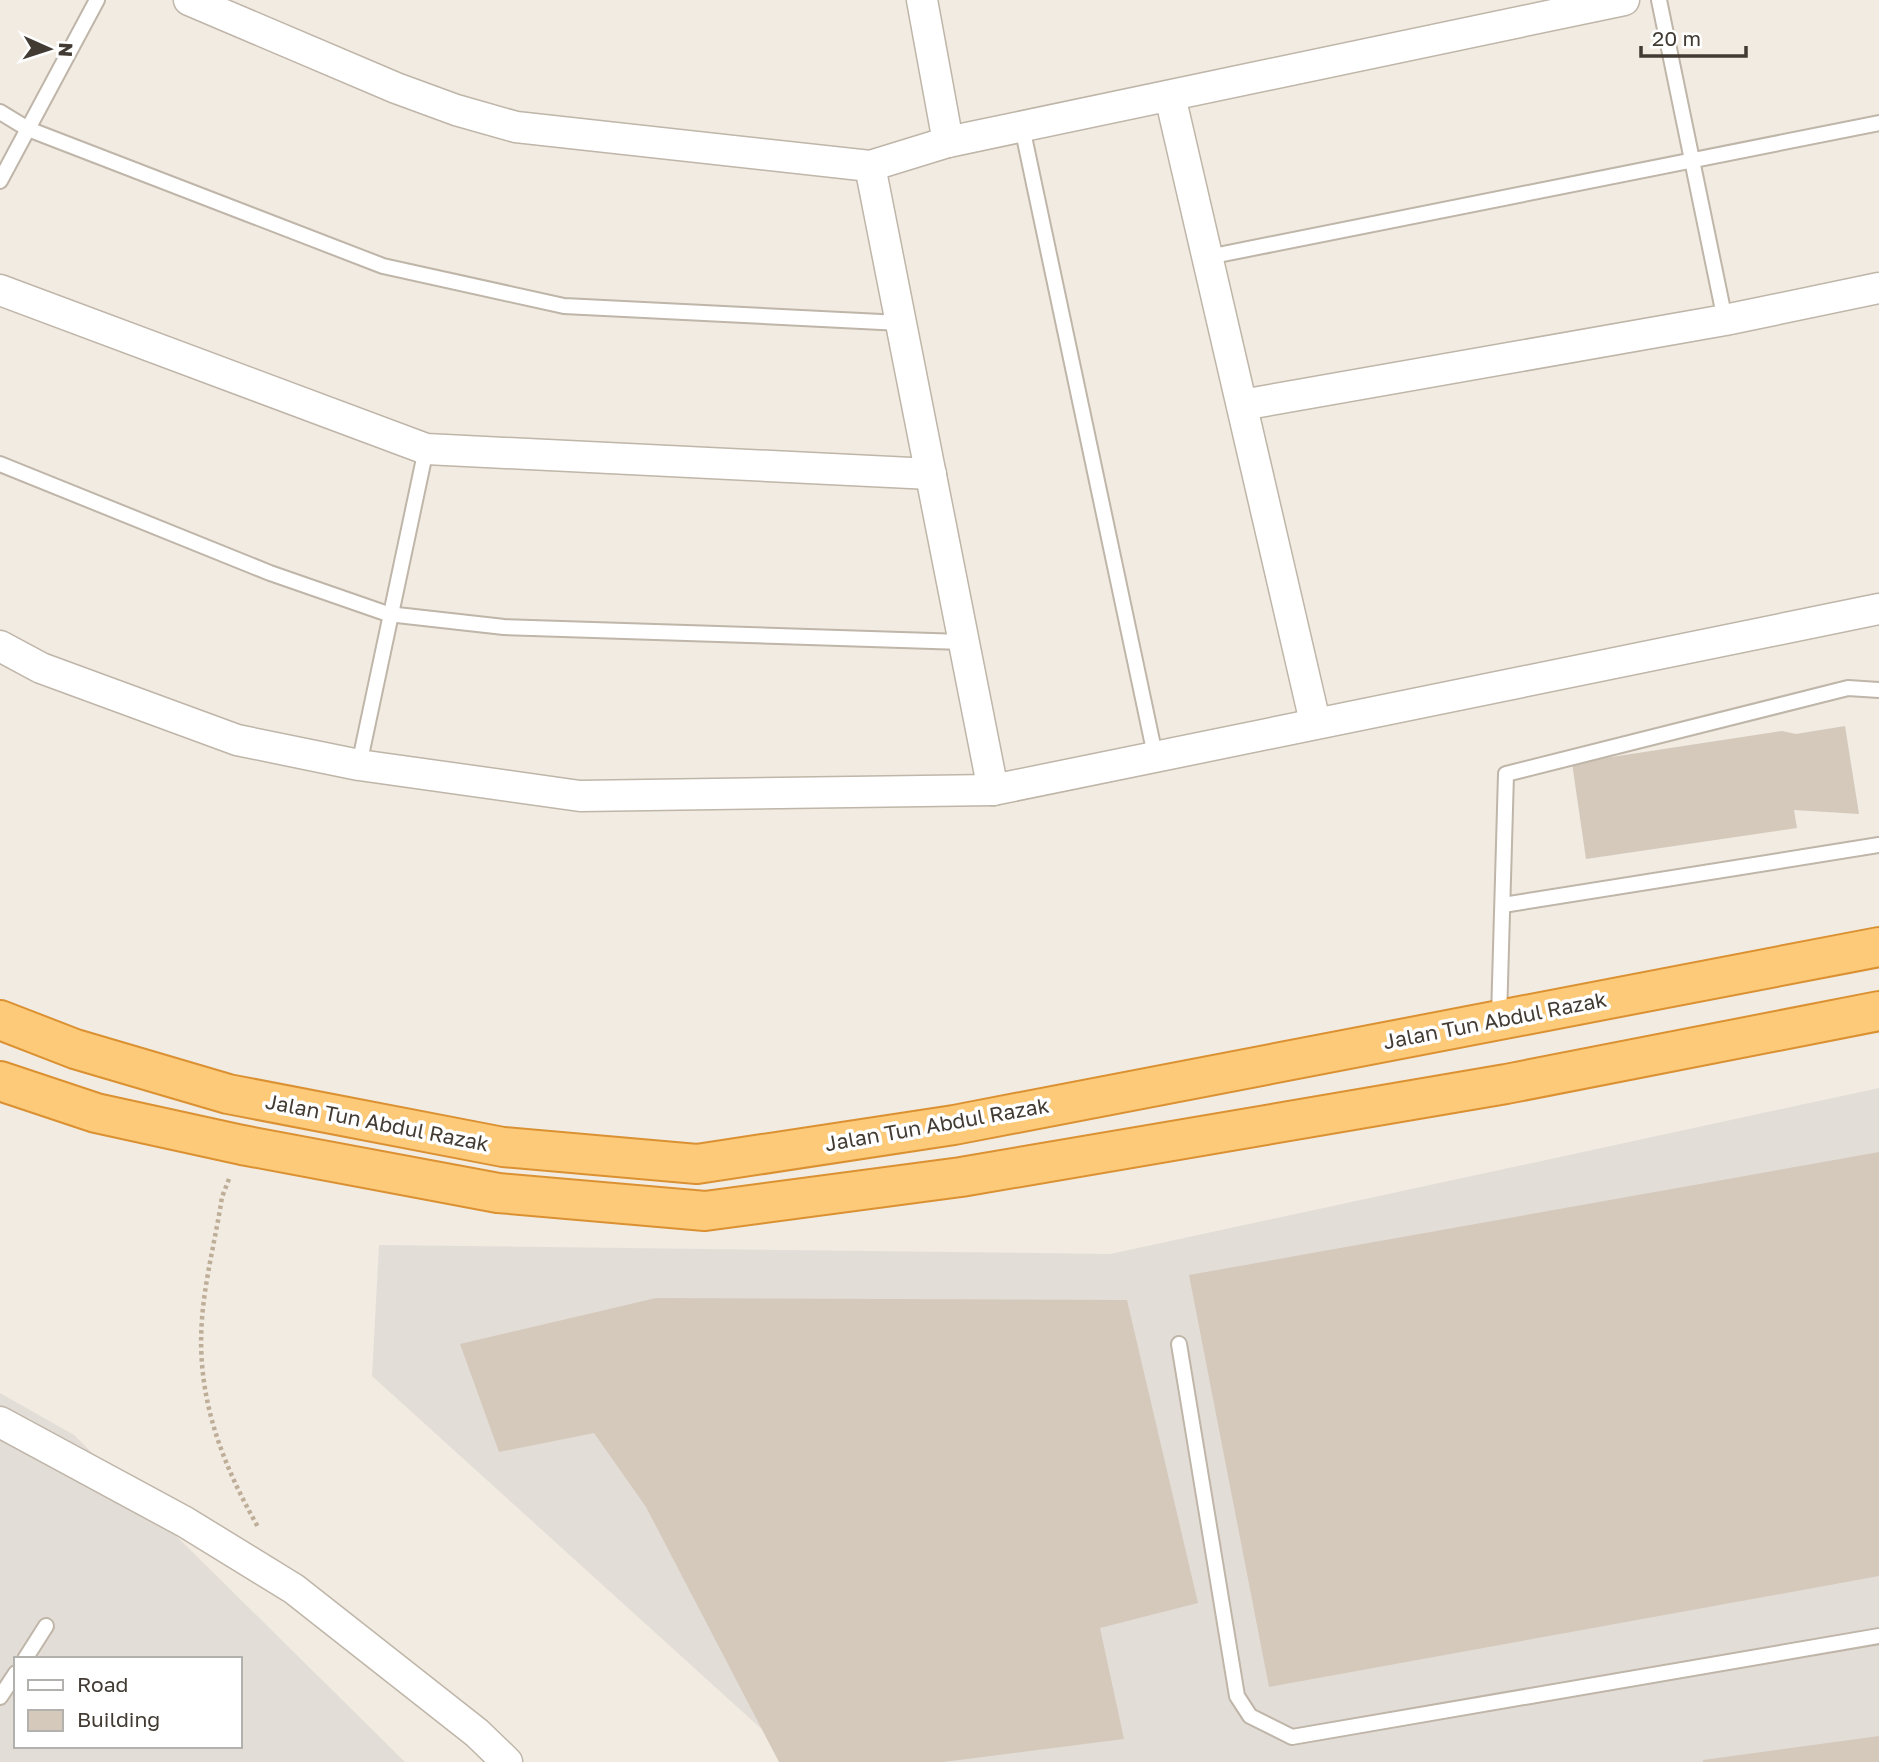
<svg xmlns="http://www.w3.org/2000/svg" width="1879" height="1762" viewBox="0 0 1879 1762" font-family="'Golos Text',sans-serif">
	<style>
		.industrial { fill: #e3ddd8; fill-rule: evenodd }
		.building { fill: #d5c9bb }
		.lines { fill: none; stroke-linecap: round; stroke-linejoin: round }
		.service-casing { stroke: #bfb5a8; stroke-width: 18 }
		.minor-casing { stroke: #bfb5a8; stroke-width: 33 }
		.trunk-casing { stroke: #db9132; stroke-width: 42 }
		.path { stroke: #bead97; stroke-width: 4.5; stroke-dasharray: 3.5 3.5; stroke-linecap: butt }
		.service { stroke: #fff; stroke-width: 14 }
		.minor { stroke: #fff; stroke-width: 30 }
		.trunk { stroke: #fcca78; stroke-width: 38 }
		.labels { text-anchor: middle; stroke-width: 7; stroke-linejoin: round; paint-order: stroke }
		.street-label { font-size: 21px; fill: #423b33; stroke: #fff }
	</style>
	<rect width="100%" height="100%" fill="#f1ebe2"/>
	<!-- industrial -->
	<g class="industrial">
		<polygon points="1879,1088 1879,1762 798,1762 372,1376 379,1245 1110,1254"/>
		<path d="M0,1393L74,1435L405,1762H0ZM16,1659H240V1746H16Z"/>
	</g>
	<!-- building -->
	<g class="building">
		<polygon points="1845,726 1859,814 1794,810 1797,828 1586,859 1572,763 1782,731 1796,734"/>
		<polygon points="1879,1152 1879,1576 1269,1687 1189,1275"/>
		<polygon points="656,1298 1127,1300 1198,1603 1100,1628 1124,1739 943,1762 779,1762 646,1507 594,1433 499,1452 460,1344"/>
		<polygon points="1879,1736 1879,1762 1703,1762 1703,1760"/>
	</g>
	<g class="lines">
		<defs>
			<g id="service">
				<polyline points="1659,0 1725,320"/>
				<polyline points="0,112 28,129 383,266 564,306 901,323"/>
				<polyline points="1022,127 1155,755"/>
				<polyline points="0,181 97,0"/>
				<polyline points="1208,257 1879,123"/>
				<polyline points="0,464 270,573 388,614 504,627 963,642"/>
				<polyline points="359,765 426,449"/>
				<polyline points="1503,905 1879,845"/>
				<polyline points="1499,1018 1506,774 1848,688 1879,690"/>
				<polyline points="1179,1344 1237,1696 1250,1716 1292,1737 1879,1636"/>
				<polyline points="25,1659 46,1626"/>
				<polyline points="0,1697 16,1673"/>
			</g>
			<g id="minor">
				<polyline points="189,0 396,88 456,110 516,127 870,166 948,142 1624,0"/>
				<polyline points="922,0 948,142"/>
				<polyline points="1170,96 1315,722"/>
				<polyline points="870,166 993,790"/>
				<polyline points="0,290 426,449 931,474"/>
				<polyline points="1242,405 1725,320 1879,288"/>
				<polyline points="0,646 41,668 237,740 359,765 580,796 993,790 1879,609"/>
				<polyline points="0,1422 185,1522 294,1589 477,1733 507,1762"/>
			</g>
			<g id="trunk">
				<polyline points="0,1020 75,1049 228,1094 503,1147 697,1164 954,1125 1879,947"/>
				<polyline points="0,1081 96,1113 242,1145 498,1193 705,1211 961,1177 1506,1084 1879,1011"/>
			</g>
		</defs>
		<!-- service casing -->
		<use href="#service" class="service-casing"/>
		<!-- minor casing -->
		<use href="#minor" class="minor-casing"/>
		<!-- trunk casing -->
		<use href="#trunk" class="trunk-casing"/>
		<!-- path -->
		<path class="path" d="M229,1179L222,1197C216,1237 205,1278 202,1319C196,1395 221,1462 258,1527"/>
		<!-- service -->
		<use href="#service" class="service"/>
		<!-- minor -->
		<use href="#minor" class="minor"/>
		<!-- trunk -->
		<use href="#trunk" class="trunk"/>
	</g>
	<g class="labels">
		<!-- street labels -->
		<g class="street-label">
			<text transform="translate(1495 1021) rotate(-11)" y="7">Jalan Tun Abdul Razak</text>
			<text transform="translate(377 1123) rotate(11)" y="7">Jalan Tun Abdul Razak</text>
			<text transform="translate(937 1125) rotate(-10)" y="7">Jalan Tun Abdul Razak</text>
		</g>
	</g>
	<!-- legend -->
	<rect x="14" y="1657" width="228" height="91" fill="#ffffff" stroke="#b3b1ad" stroke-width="2"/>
	<rect x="28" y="1680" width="35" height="10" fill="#ffffff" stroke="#b3b1ad" stroke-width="2"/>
	<text x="77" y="1692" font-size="21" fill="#423b33">Road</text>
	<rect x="28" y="1710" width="35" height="21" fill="#d5c9bb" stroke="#b3b1ad" stroke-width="2"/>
	<text x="77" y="1727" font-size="21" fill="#423b33">Building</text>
	<!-- north arrow -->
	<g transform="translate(49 49) rotate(93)" stroke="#ffffff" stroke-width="5" paint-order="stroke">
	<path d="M0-5L12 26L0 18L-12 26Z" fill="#423b33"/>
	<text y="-10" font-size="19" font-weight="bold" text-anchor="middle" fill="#423b33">N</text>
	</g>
	<!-- scale -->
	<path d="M1641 46v10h105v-10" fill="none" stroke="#423b33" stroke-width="3.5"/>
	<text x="1652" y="46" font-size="21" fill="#423b33" stroke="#ffffff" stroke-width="5" paint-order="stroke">20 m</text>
</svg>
